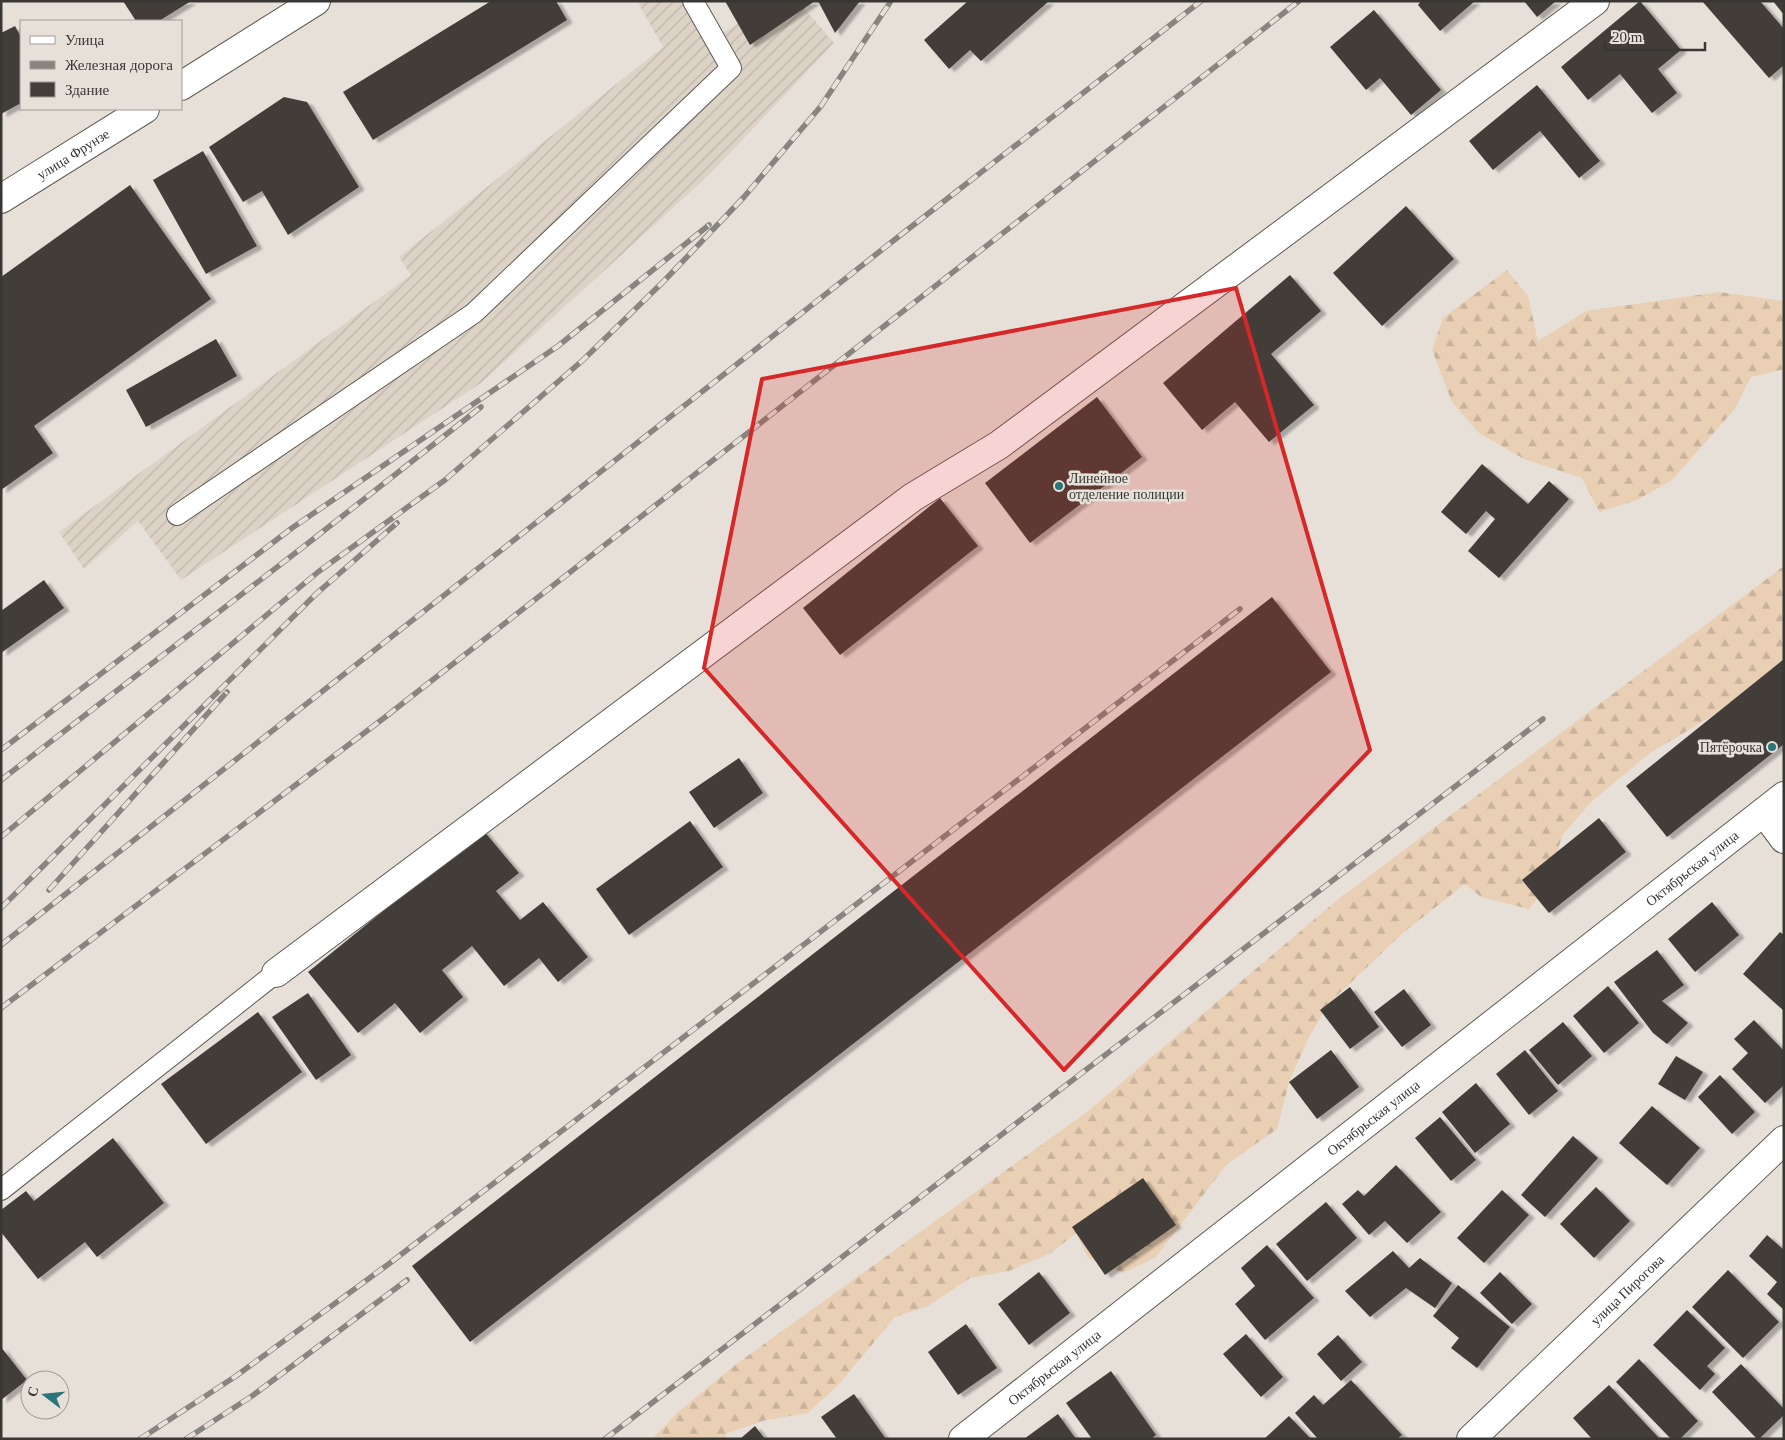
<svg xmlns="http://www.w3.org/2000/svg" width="1785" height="1440" viewBox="0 0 1785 1440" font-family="'Times New Roman',serif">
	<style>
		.industrial { fill: url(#industrial-furrows) }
		.forest { fill: url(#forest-firs) }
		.building { fill: #433e39; filter: url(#shadow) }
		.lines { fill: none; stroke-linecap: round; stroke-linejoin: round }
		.service-casing { stroke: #605b56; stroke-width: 22 }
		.minor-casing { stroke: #605b56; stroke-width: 30 }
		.tertiary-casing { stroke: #605b56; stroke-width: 30 }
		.service { stroke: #fff; stroke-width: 20 }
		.minor { stroke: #fff; stroke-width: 28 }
		.tertiary { stroke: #fff; stroke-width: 28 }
		.rail-casing { stroke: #88847f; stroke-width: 5.5 }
		.rail { stroke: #e6e0d9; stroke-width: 4; stroke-dasharray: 11; stroke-linecap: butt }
		.marked { fill: #d62828; fill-opacity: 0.2; stroke: #d62828; stroke-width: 4; stroke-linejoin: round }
		.poi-dot { fill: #2a7579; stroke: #e6e0d9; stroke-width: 2 }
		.labels { text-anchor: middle; stroke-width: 5; stroke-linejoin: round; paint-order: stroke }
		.street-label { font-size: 14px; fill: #393734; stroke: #e6e0d9 }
		.poi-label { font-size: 14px; fill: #393734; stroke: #e6e0d9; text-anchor: start }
	</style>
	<defs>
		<pattern id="industrial-furrows" width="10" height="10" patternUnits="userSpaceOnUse" patternTransform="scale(1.25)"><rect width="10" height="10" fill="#ddd2c6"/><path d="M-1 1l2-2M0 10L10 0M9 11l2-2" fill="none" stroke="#beb5ab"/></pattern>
		<pattern id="forest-firs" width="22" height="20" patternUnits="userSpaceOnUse" patternTransform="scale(1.25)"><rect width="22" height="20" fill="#e9cfb3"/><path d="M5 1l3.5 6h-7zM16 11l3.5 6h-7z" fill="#c9b29b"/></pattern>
		<filter id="shadow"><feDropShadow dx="5.5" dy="3" stdDeviation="1" flood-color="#0004"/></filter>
	</defs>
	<rect width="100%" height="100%" fill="#e6e0d9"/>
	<!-- industrial -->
	<polygon class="industrial" points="637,1 684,1 707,43 774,1 798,1 834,43 710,174 481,383 181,580 138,521 84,569 59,532 411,275 399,257 663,47"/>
	<!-- forest -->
	<g class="forest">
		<polygon points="1507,270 1528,296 1538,341 1586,311 1720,292 1784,301 1784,369 1751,377 1734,410 1672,480 1637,500 1599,512 1582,478 1524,459 1479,433 1452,402 1432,350 1443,318"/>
		<polygon points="1784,566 1784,659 1715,714 1650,753 1591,802 1562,836 1547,887 1529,909 1481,897 1465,884 1404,932 1328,1004 1308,1039 1289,1082 1277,1129 1226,1165 1156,1257 1123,1273 1088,1258 1076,1233 1051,1253 1009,1271 970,1278 928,1306 895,1317 840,1383 808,1413 766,1420 727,1433 724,1439 652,1439 678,1412 735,1365 1087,1112 1336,901"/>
	</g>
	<!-- building -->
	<g class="building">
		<polygon points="123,1 191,1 159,21 136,21"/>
		<polygon points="491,1 556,1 567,20 373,140 343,92"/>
		<polygon points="725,1 815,1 750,45"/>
		<polygon points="818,1 860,1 835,33"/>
		<polygon points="968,1 1049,1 981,61 970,50 949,69 924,40"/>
		<polygon points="1421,1 1475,1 1440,31 1418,5"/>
		<polygon points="1524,1 1556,1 1537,17"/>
		<polygon points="1640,1 1681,50 1658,69 1677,93 1652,113 1620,74 1588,100 1561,67"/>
		<polygon points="1702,1 1760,1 1784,29 1784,65 1769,78"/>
		<polygon points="1773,1 1784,1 1784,15"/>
		<polygon points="1374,10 1441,90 1411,115 1380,78 1366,90 1330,47"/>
		<polygon points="15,26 21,37 21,103 1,114 1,33"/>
		<polygon points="1537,85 1600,161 1579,178 1540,131 1493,170 1469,141"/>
		<polygon points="284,97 307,102 359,187 288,235 262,191 243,202 209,147"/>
		<polygon points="203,151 257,246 206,274 153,180"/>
		<polygon points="130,185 211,299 34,426 53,453 1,490 1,277"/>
		<polygon points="1406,206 1454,259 1382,326 1333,273"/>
		<polygon points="1290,275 1321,311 1271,354 1314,405 1269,442 1235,402 1202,430 1163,383"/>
		<polygon points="216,339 237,376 146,427 126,390"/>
		<polygon points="1097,397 1142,457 1030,543 985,483"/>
		<polygon points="1482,464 1528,504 1549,481 1569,499 1499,578 1468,551 1495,519 1486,511 1466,534 1441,512"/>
		<polygon points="940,498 978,546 840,655 803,608"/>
		<polygon points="44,580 64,608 1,653 1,611"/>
		<polygon points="1272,597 1331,672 470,1342 412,1266"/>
		<polygon points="1784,659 1784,744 1667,837 1626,786"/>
		<polygon points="739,758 763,793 714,828 689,792"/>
		<polygon points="1599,818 1626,852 1549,913 1522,880"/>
		<polygon points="690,821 723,867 629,935 596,889"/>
		<polygon points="483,830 519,873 496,891 520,920 543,902 588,957 558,982 539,958 504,986 472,946 442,970 463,997 420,1033 395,1003 358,1033 308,972"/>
		<polygon points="1712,902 1739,935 1695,972 1668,939"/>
		<polygon points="1780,932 1784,935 1784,1011 1743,974"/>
		<polygon points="1657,950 1684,985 1662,1001 1688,1023 1667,1044 1653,1033 1614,982"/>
		<polygon points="1608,986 1639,1023 1604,1053 1573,1016"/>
		<polygon points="1350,987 1379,1027 1350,1049 1320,1010"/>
		<polygon points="1404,989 1431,1025 1402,1047 1374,1012"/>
		<polygon points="308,993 351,1055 316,1080 272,1017"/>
		<polygon points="258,1012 302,1072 206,1144 161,1084"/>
		<polygon points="1754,1020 1784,1051 1784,1085 1765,1103 1732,1069 1748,1053 1734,1039"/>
		<polygon points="1563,1022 1592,1056 1558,1085 1529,1050"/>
		<polygon points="1331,1050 1359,1087 1317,1119 1289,1082"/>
		<polygon points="1525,1050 1558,1091 1529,1115 1496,1074"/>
		<polygon points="1676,1056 1703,1072 1685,1100 1658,1084"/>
		<polygon points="1720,1075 1755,1112 1732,1134 1698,1097"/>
		<polygon points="1476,1083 1510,1124 1475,1153 1442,1112"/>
		<polygon points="1652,1106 1700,1148 1667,1185 1619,1143"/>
		<polygon points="1440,1117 1476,1160 1451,1181 1415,1138"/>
		<polygon points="1573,1136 1598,1158 1545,1217 1521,1195"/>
		<polygon points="113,1138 164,1203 97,1257 85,1242 38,1279 1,1232 1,1210 26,1191 34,1201"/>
		<polygon points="1396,1165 1441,1212 1407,1243 1385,1221 1369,1235 1342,1204 1358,1190 1364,1196"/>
		<polygon points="1143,1178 1176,1225 1105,1275 1072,1227"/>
		<polygon points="1596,1187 1630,1221 1594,1258 1560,1224"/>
		<polygon points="1502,1190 1529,1215 1484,1263 1457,1238"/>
		<polygon points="1326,1202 1357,1238 1307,1281 1276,1244"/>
		<polygon points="1767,1235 1784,1250 1784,1310 1767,1294 1777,1282 1749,1256"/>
		<polygon points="1267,1245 1314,1298 1265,1340 1235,1304 1255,1286 1241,1268"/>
		<polygon points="1393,1251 1409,1268 1420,1258 1452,1283 1435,1308 1406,1288 1370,1317 1345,1291"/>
		<polygon points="1728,1270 1779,1322 1743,1358 1692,1307"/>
		<polygon points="1039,1272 1070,1313 1029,1345 998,1304"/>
		<polygon points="1500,1272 1532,1304 1512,1324 1480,1293"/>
		<polygon points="1458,1285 1510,1327 1477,1368 1451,1348 1459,1338 1433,1316"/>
		<polygon points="1687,1310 1725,1348 1707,1366 1715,1374 1700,1390 1653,1345"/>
		<polygon points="966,1324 997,1368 958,1395 928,1352"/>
		<polygon points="1246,1334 1283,1377 1261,1397 1223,1354"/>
		<polygon points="1338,1335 1362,1362 1341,1381 1317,1354"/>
		<polygon points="1,1347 27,1380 1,1400"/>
		<polygon points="1639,1359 1698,1421 1680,1439 1671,1439 1616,1382"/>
		<polygon points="1741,1364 1784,1409 1784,1415 1759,1439 1757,1439 1712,1392"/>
		<polygon points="1111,1371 1156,1435 1151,1439 1092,1439 1066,1403"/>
		<polygon points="1351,1380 1402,1435 1397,1439 1318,1439 1295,1413 1314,1395 1323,1405"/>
		<polygon points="1609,1385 1660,1439 1592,1439 1573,1418"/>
		<polygon points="854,1394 886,1439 837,1439 821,1417"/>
		<polygon points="1058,1414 1076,1439 1024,1439"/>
		<polygon points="1289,1416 1311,1439 1264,1439"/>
		<polygon points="755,1426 765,1439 740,1439"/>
	</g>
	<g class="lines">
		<defs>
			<g id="service">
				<polyline points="177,515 474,313 731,68 693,1"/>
				<polyline points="1,1190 276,973"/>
			</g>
			<g id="minor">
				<polyline points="181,86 316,1"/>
				<path id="s1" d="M1,199L145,109"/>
				<polyline points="1764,812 1784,839"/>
				<polyline points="276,973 913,497 999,445 1595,1"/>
				<path id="s2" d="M1471,1439L1784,1140"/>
			</g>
			<g id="tertiary">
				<path id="s3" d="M963,1439L1784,796"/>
			</g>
		</defs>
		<!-- service casing -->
		<use href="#service" class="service-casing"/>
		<!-- minor casing -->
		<use href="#minor" class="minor-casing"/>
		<!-- tertiary casing -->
		<use href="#tertiary" class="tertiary-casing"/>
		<!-- service -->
		<use href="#service" class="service"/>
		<!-- minor -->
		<use href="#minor" class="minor"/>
		<!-- tertiary -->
		<use href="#tertiary" class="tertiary"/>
		<defs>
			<g id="rail">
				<polyline points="1,750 292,528 558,346 709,225"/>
				<polyline points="1,780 307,544 481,407"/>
				<polyline points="1,837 318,572 445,480 583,360 664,281 744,197 821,106 891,1"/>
				<polyline points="49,890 227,692"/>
				<polyline points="1,908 316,594 397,523"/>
				<polyline points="1,945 893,241 1201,1"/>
				<polyline points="1,1008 384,718 1299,1"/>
				<polyline points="140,1439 236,1376 390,1263 1240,609"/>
				<polyline points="186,1439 252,1396 407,1280"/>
				<polyline points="605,1439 1543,719"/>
			</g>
		</defs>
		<!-- rail casing -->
		<use href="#rail" class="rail-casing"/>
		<!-- rail -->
		<use href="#rail" class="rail"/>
	</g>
	<!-- marked area -->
	<path class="marked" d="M1236,288L1370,750L1064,1070L704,668L762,379Z"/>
	<!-- markers -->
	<g class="poi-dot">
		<circle cx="1059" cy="486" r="5"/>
		<circle cx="1772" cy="747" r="5"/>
	</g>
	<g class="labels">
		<!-- street labels -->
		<g class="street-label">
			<text dy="5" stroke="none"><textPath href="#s1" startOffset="85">улица Фрунзе</textPath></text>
			<text dy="5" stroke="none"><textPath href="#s3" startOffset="926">Октябрьская улица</textPath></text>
			<text dy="5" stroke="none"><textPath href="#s3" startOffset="521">Октябрьская улица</textPath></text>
			<text dy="5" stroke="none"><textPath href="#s2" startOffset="216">улица Пирогова</textPath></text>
			<text dy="5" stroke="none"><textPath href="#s3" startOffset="116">Октябрьская улица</textPath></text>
		</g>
		<!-- poi labels -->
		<g class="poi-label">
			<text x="1069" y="483">Линейное<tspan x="1069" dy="16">отделение полиции</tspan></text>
			<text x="1762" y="752" text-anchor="end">Пятёрочка</text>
		</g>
	</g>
	<!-- border -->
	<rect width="1785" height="1440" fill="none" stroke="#393734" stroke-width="5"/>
	<!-- legend -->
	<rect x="20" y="20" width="162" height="90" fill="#e6e0d9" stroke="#a19c97"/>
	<rect x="30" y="36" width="25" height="8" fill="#ffffff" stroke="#a19c97"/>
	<text x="65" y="45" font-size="15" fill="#393734">Улица</text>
	<rect x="30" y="61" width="25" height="8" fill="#88847f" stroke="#a19c97"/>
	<text x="65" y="70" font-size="15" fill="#393734">Железная дорога</text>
	<rect x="30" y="82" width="25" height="15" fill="#433e39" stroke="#a19c97"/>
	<text x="65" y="95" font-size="15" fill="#393734">Здание</text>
	<!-- north arrow -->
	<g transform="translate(45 1395) rotate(286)"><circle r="24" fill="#e6e0d9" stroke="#a19c97"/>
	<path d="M0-4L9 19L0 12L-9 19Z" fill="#2a7579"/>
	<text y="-8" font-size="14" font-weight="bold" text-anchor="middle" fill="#393734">С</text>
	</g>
	<!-- scale -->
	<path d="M1605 42v8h100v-8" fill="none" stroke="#393734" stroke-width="2.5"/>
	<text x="1612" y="42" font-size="15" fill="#393734" stroke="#e6e0d9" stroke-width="4" paint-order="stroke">20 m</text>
</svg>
